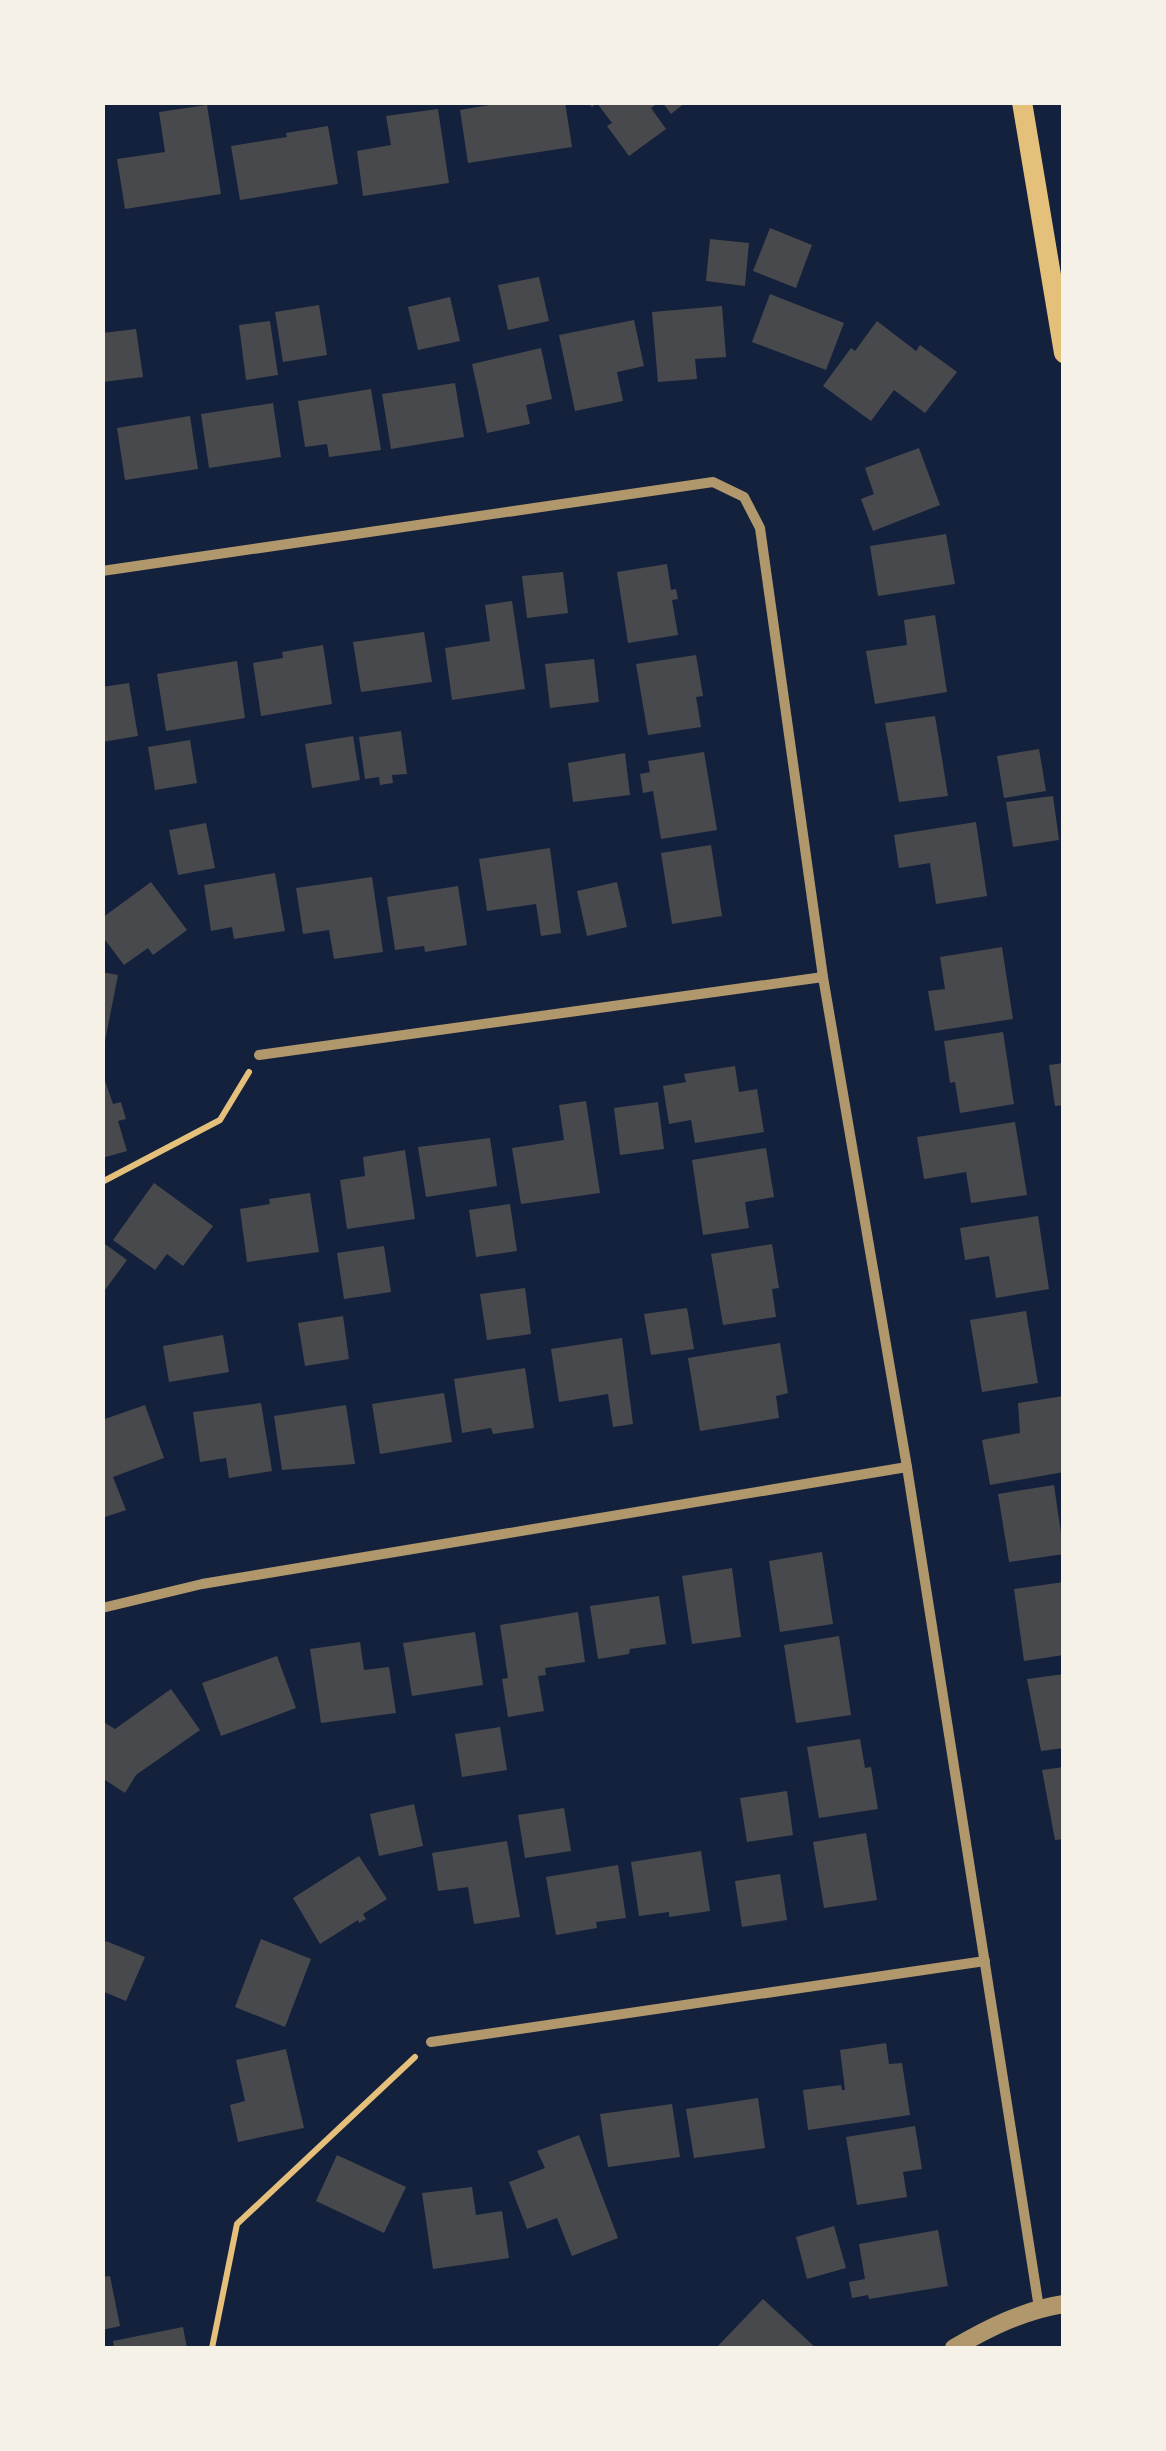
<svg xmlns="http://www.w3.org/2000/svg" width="1166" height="2451" viewBox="0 0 1166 2451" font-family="Manrope,sans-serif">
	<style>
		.building { fill: #48494c }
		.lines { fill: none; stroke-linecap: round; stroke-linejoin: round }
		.path { stroke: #e5c07b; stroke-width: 6 }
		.minor { stroke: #b1986c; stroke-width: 10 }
		.tertiary { stroke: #b1986c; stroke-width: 18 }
		.secondary { stroke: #e5c07b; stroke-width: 20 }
	</style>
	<rect width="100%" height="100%" fill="#14213d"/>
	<!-- building -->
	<g class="building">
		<polygon points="507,102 565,102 572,147 468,163 460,110"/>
		<polygon points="588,102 659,102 651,108 666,129 629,156 607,126 612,123 597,103 592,107"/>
		<polygon points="662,102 686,102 671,114"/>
		<polygon points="207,105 221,194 125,209 117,159 165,152 159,112"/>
		<polygon points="438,109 449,183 363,196 357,151 391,145 386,116"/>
		<polygon points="328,126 338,184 240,200 231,146 287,137 286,133"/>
		<polygon points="770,228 812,245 796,288 753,271"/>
		<polygon points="710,239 749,243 745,286 706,281"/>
		<polygon points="539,277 549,321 508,330 498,285"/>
		<polygon points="770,294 844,323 826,370 752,342"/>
		<polygon points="450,297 460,341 418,350 408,307"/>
		<polygon points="319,305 327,355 283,362 275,312"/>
		<polygon points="722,306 726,357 695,359 697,379 658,382 652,312"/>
		<polygon points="634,320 644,366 617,372 623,401 575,411 559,335"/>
		<polygon points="270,321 278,375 246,380 239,325"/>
		<polygon points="877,321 916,351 920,345 957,372 925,413 894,390 871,421 823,386 851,348 855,351"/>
		<polygon points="136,329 143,377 102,382 102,333"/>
		<polygon points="541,348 552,399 526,405 530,424 487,433 472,364"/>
		<polygon points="455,383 464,437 391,449 382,394"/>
		<polygon points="371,389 381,450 329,457 327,444 305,447 298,401"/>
		<polygon points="273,403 281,457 209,468 201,414"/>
		<polygon points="190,416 198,469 125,480 117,428"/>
		<polygon points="919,448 940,505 873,531 861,499 874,494 865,468"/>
		<polygon points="946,534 955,584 878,596 870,546"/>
		<polygon points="667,564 671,590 676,589 678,599 672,600 678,635 628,643 617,572"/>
		<polygon points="563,572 568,613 527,618 522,576"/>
		<polygon points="512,601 525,689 452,700 445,648 490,641 485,605"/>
		<polygon points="935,615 947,692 875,704 866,651 907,645 904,620"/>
		<polygon points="424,632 432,682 361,692 353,642"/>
		<polygon points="323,645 332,704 261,716 253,663 283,658 282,652"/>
		<polygon points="696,655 703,696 696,697 701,727 648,735 636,664"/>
		<polygon points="594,659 599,702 550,708 545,664"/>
		<polygon points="237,661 245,718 166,731 157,674"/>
		<polygon points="129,683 138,736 102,742 102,687"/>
		<polygon points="935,716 948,796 899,802 885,723"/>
		<polygon points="401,731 407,774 392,775 393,783 380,785 379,777 365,779 359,737"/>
		<polygon points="353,736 360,780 312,788 305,744"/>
		<polygon points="190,740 197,783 155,790 148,747"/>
		<polygon points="1039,749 1046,791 1004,798 997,756"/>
		<polygon points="704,752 717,830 661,839 653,791 643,793 640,774 650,772 648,761"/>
		<polygon points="625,753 630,795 573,802 568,763"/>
		<polygon points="1053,796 1059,840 1013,847 1006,802"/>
		<polygon points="976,822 987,896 936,904 930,863 899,868 894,835"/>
		<polygon points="206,823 215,868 178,875 169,830"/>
		<polygon points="711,845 722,916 672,924 661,853"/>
		<polygon points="550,848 561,933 541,936 536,904 487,911 479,859"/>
		<polygon points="275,873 285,931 234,939 232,927 211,931 204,885"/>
		<polygon points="372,877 383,952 334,959 329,930 303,934 296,888"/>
		<polygon points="151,882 187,930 153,955 148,948 124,965 102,936 102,918"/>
		<polygon points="617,882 627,927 587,936 577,891"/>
		<polygon points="458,886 467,945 425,952 424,946 395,950 387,897"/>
		<polygon points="1002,947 1013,1019 935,1031 928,991 945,989 940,957"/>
		<polygon points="102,972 118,975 104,1046 102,1046"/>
		<polygon points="1003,1032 1014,1104 960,1113 955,1082 950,1083 944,1041"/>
		<polygon points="1064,1063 1064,1105 1055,1106 1049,1065"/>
		<polygon points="735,1066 739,1092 757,1089 764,1132 695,1143 691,1120 669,1124 663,1086 686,1082 684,1074"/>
		<polygon points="102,1072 113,1104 121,1102 126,1119 118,1121 127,1151 102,1158"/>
		<polygon points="586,1101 600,1193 521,1204 512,1148 564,1140 559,1105"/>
		<polygon points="658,1102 664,1149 620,1155 614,1108"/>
		<polygon points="1015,1122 1027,1195 971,1203 966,1172 924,1179 917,1137"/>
		<polygon points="490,1138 497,1186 426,1197 418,1147"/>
		<polygon points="766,1148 774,1197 745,1202 749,1228 703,1235 692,1160"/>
		<polygon points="405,1150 415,1219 347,1229 340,1180 365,1176 363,1157"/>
		<polygon points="154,1183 213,1226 183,1266 167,1254 155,1270 113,1240"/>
		<polygon points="310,1193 319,1252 247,1262 240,1209 270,1204 269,1199"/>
		<polygon points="510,1204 517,1251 476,1257 469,1210"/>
		<polygon points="1038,1216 1049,1289 996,1298 989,1256 965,1260 960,1228"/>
		<polygon points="102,1242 127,1260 102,1294"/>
		<polygon points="772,1244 779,1288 772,1289 776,1317 723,1325 711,1254"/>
		<polygon points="384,1246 391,1292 344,1299 337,1253"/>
		<polygon points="525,1288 531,1334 487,1340 480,1294"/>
		<polygon points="687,1308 694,1349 651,1355 644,1314"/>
		<polygon points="1026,1311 1038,1383 982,1392 970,1320"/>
		<polygon points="343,1316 349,1359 305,1366 298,1323"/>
		<polygon points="223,1335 229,1372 169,1382 163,1346"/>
		<polygon points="622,1338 633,1424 613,1427 608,1394 559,1402 551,1349"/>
		<polygon points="780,1343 788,1393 776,1396 779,1418 700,1431 688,1358"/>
		<polygon points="525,1368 534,1428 493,1434 491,1428 462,1433 454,1379"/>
		<polygon points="444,1393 452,1442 380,1454 372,1404"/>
		<polygon points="1064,1396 1064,1472 990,1485 982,1440 1020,1433 1018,1403"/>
		<polygon points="261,1403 272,1471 229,1478 226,1458 200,1462 193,1412"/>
		<polygon points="145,1405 164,1458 113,1477 126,1510 102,1518 102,1420"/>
		<polygon points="346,1405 355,1464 282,1470 274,1416"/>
		<polygon points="1054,1485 1064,1554 1009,1562 998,1494"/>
		<polygon points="822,1552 833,1624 780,1632 769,1561"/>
		<polygon points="732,1568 741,1637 692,1644 682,1576"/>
		<polygon points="1064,1582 1064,1655 1024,1661 1014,1589"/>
		<polygon points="659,1596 666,1644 630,1649 629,1654 598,1659 590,1606"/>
		<polygon points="578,1612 585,1662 545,1668 546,1675 538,1676 544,1711 508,1717 502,1679 508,1678 500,1625"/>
		<polygon points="475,1632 483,1685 412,1696 403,1643"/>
		<polygon points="839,1636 851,1715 796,1723 784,1645"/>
		<polygon points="360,1642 364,1670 389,1667 396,1713 321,1723 310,1649"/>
		<polygon points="277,1656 296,1708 221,1736 202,1683"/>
		<polygon points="1064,1674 1064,1748 1041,1751 1027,1679"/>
		<polygon points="171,1689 200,1730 136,1775 125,1793 102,1778 102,1721 115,1729"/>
		<polygon points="500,1727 507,1770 462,1777 455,1734"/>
		<polygon points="860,1739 865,1768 871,1767 878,1809 819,1818 807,1747"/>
		<polygon points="1064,1767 1064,1839 1055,1840 1042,1770"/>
		<polygon points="787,1791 793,1835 747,1842 740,1798"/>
		<polygon points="414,1804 423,1846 379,1856 370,1814"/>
		<polygon points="564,1808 571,1851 525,1858 518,1815"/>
		<polygon points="866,1833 877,1900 824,1908 813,1842"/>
		<polygon points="507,1841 520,1917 474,1924 468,1887 438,1891 432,1853"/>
		<polygon points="701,1851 710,1911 669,1917 669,1912 639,1916 631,1862"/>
		<polygon points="359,1856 387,1899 363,1914 366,1919 359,1923 358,1920 320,1944 293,1898"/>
		<polygon points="618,1865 626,1918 596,1922 597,1928 556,1935 546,1877"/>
		<polygon points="780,1874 787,1920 742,1927 735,1881"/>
		<polygon points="261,1939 311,1959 285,2027 235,2007"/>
		<polygon points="106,1941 145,1957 126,2001 102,1991 102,1948"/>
		<polygon points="886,2043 889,2064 902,2063 910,2115 808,2130 803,2090 841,2085 842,2090 845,2090 840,2050"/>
		<polygon points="286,2049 304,2128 238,2142 230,2105 245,2101 236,2060"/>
		<polygon points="758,2098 765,2148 694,2158 686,2109"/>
		<polygon points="672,2104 680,2157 608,2167 600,2114"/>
		<polygon points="915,2126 922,2169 903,2172 907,2197 857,2205 846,2137"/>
		<polygon points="579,2135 618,2238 572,2256 557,2218 527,2229 509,2182 545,2168 537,2151"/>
		<polygon points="337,2155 406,2187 384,2233 316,2201"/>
		<polygon points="472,2187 476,2215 502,2211 509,2258 433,2269 422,2193"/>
		<polygon points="834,2226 846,2268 807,2279 796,2237"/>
		<polygon points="938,2230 948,2286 869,2299 868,2295 852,2298 849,2282 865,2279 859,2244"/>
		<polygon points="110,2276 120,2326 102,2330 102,2277"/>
		<polygon points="763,2299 816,2348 716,2348"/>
		<polygon points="183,2327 187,2348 114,2348 113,2341"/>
	</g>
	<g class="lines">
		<!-- path -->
		<g class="path">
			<polyline points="102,1182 220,1120 249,1072"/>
			<polyline points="212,2348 237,2224 415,2057"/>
		</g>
		<!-- minor -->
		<g class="minor">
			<polyline points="102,571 713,482 744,497 760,528 823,977 907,1467 1039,2308"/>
			<polyline points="259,1055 823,977"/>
			<polyline points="102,1608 202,1584 907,1467"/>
			<polyline points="431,2042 985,1961"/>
		</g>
		<!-- tertiary -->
		<path class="tertiary" d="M954,2348C988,2328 1024,2310 1064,2304"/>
		<!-- secondary -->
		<polyline class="secondary" points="1022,102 1064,353"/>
	</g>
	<!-- border -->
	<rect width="1166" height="2451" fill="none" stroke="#f6f1e7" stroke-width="210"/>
</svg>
